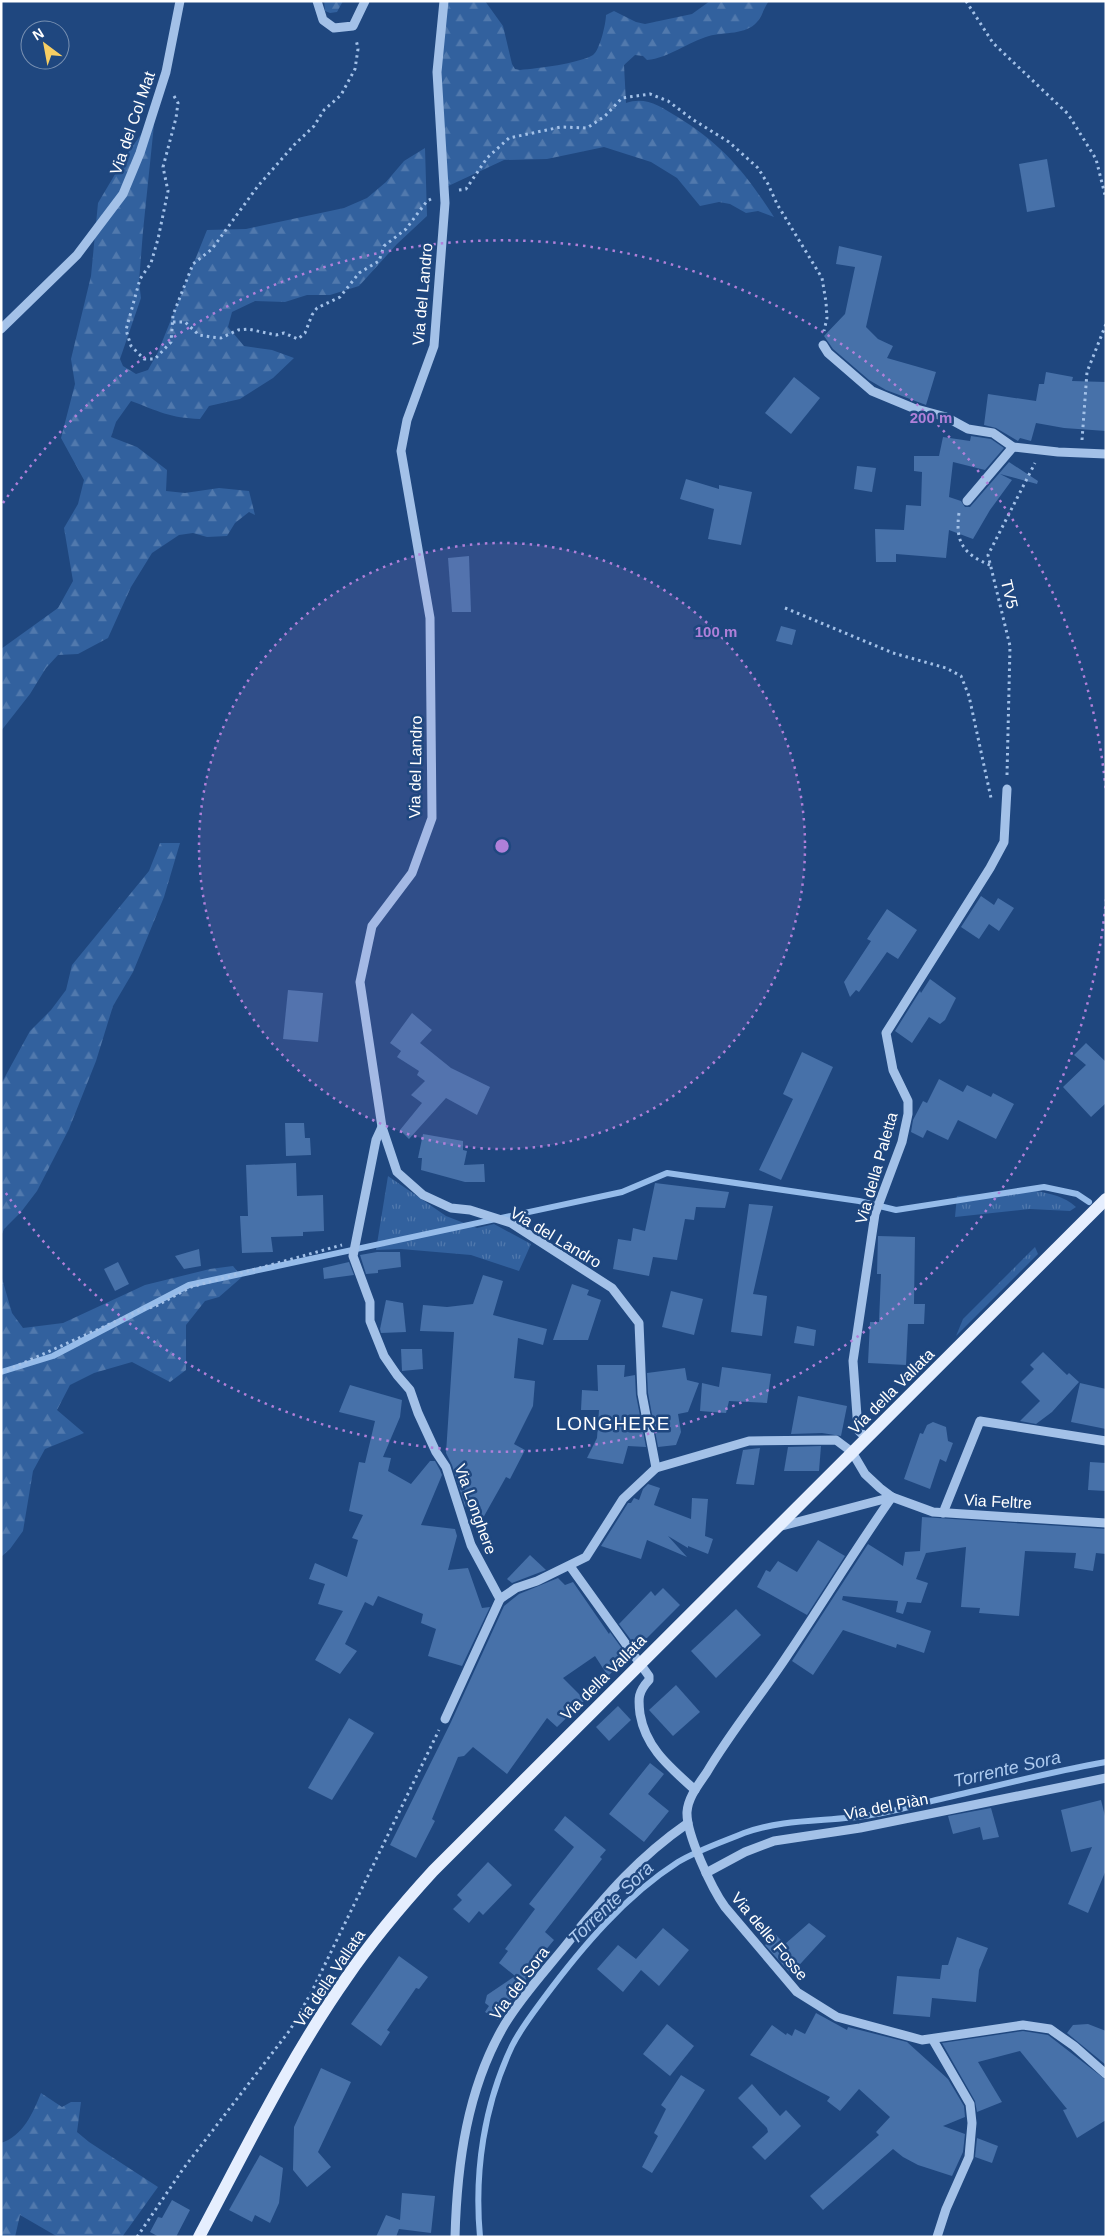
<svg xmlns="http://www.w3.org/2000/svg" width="1107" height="2238" viewBox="0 0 1107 2238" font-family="Helvetica,sans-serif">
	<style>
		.grass { fill: url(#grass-tufts) }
		.forest { fill: url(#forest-firs) }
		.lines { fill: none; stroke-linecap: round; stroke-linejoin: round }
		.stream { stroke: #96bcea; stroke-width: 6 }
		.building { fill: #4771a9 }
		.path { stroke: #a3c1e8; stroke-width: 3; stroke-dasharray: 2.5 4; stroke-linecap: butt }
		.minor { stroke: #a3c1e8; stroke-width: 9 }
		.major { stroke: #e5eefe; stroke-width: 12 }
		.ring { fill: none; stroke: #b080d9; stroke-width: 2.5; stroke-dasharray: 2.5 5 }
		.labels { text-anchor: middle; stroke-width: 5; stroke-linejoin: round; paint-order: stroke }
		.street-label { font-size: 16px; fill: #fff; stroke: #1f477f }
		.water-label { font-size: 18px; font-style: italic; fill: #aecbf0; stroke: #1f477f }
		.quarter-label { font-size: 19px; letter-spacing: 1px; fill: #fff; stroke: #1f477f }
		.centre { fill: #b080d9; stroke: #1f477f; stroke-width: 2.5 }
		.ring-label { font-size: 15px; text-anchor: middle; font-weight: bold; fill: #b080d9; stroke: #1f477f; stroke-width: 5; stroke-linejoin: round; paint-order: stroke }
	</style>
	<defs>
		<pattern id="grass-tufts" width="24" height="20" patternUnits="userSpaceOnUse" patternTransform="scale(1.25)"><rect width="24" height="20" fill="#32619e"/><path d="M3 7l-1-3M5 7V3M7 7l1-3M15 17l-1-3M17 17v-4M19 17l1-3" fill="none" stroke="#5179ad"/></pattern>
		<pattern id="forest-firs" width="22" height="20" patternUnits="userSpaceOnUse" patternTransform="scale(1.25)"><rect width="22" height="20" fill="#32619e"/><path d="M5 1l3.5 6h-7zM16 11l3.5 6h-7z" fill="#5179ad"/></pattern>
	</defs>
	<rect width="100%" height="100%" fill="#1f477f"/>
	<!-- grass -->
	<g class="grass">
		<polygon points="388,1176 446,1216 477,1228 494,1224 531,1244 519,1271 471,1255 401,1249 376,1250"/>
		<path d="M1036,1191C1051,1194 1064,1196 1076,1207L1070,1211L1030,1209L955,1217L957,1196Z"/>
		<polygon points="1035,1247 1038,1254 956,1336 963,1319"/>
	</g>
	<!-- forest -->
	<g class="forest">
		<polygon points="324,1 343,1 337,12 330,13 325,11"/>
		<path d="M442,1H485L503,26L512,64L515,69L520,70C539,68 577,64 593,55C600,50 606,23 606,15L614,11L636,22L645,24L692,14L710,1H769C764,7 762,17 757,22C746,35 724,32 709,36C688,42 669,58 647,60L643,56L635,55L624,65L626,103C645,96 660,106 676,116C722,144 745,172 774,217L758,211L746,213L730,204L719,202L700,206L677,178L651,162L604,147L547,159L504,160L444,188L440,25Z"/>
		<path d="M155,115L143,231L139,282L141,298L120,359L123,366L136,374L148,370L158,352L207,230L246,229L344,208L367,198L386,182L404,161L425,148L427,216L397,244L359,286L330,295H307L285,302L255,301L232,312L228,327L244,346L272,350L294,358L273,378L240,399L209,406L200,419C170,418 158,411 131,401L116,422L111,437L137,447L167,470L166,491L185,493L219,488L249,491L255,515L249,512L235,523L227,536L207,537L193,533L179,535L152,553L131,587L108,638L78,654L58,655L46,668L30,694L1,731V649L58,608L73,581L64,528L78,504L84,480L61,438L75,384L71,359L91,276L98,203L127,154Z"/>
		<polygon points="160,843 180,843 164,897 133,972 113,1006 96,1061 69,1129 37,1191 21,1212 4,1229 1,1236 1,1084 30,1031 51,1010 66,990 72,965 149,871"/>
		<polygon points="233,1266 242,1277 219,1297 205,1301 186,1325 186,1370 170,1382 132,1362 94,1373 70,1385 57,1410 84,1433 45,1449 33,1471 23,1531 10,1549 1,1557 1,1275 12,1313 23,1328 63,1323 145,1285 210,1269"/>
		<path d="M41,2093L62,2107L71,2102H81L77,2132L89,2142L158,2187L122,2237H58L20,2215L15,2237H1V2143C23,2136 33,2113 41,2093Z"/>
	</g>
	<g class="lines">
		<!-- stream -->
		<g class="stream">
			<polyline points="1,1372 53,1356 189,1285 622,1192 667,1173 859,1201 896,1210 1044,1187 1077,1194 1089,1202"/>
			<path d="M480,2237C474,2172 484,2105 512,2046C521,2028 533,2013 544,1998C582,1947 625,1896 678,1862C698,1850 722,1842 744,1833C785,1818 828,1822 871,1815C893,1812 915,1805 936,1800C993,1787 1049,1772 1106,1762"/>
		</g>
	</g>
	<!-- building -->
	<g class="building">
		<polygon points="1047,159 1055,207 1027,212 1019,164"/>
		<polygon points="839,246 882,256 866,327 878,339 893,346 887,358 936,372 926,405 886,390 869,380 833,349 824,336 845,314 855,267 836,264"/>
		<polygon points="1046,372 1073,377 1072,381 1106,382 1106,431 1064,428 1036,423 1031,441 1020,438 1018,441 996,428 984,425 988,394 1036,401 1039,384 1044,384"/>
		<polygon points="794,377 820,398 791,434 765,413"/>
		<polygon points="971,436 991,439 1004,448 985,470 953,462 949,497 961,501 965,507 970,507 1009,462 1038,481 1037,484 1000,474 1012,480 990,510 973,539 949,530 946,558 896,554 896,562 876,562 875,529 904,530 906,505 921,506 922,472 914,471 914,456 939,456 943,437 970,441"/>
		<polygon points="857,466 876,468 872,492 854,489"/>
		<polygon points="686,479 719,489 719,485 752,492 741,545 708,539 714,509 680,499"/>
		<polygon points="469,556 471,612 452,612 448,558"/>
		<polygon points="781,626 796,630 792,645 776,641"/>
		<polygon points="981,896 994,905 998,898 1014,908 999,931 989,924 979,939 961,927"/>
		<polygon points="887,909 917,930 898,959 887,952 859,992 856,990 850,997 844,982 871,941 867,939"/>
		<polygon points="930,979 956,998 945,1020 940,1024 929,1017 912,1043 895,1031 920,991 921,993"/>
		<polygon points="288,990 323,993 318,1042 283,1039"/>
		<polygon points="412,1013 432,1030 420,1043 451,1068 490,1087 477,1115 446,1098 409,1139 400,1130 422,1103 411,1095 425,1081 417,1075 419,1071 397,1057 401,1051 390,1043"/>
		<polygon points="1086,1043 1106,1062 1106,1103 1091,1117 1063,1087 1086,1065 1074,1055"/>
		<polygon points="802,1052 833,1067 781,1180 759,1170 793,1099 783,1094"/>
		<polygon points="939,1079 963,1092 967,1085 991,1097 993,1093 1014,1104 996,1139 958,1120 948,1140 927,1130 923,1138 911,1132 913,1120 923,1101 927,1103"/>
		<polygon points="285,1123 304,1123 305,1138 310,1138 311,1155 286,1156"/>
		<polygon points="423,1134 463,1141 463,1150 467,1151 464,1165 484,1164 485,1182 465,1182 421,1170 422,1158 418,1158"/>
		<polygon points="296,1163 297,1196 323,1195 324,1231 303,1232 303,1236 271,1237 273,1252 242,1253 240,1216 248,1216 246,1165"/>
		<polygon points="655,1183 729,1192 725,1208 696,1207 694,1220 685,1219 677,1260 653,1257 649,1276 613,1269 618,1239 631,1241 633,1228 645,1231"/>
		<polygon points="749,1204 773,1206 753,1294 767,1296 762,1336 731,1332"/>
		<polygon points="878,1236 915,1237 914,1304 925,1304 924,1324 908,1324 906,1365 868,1363 870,1322 879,1322 881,1274 877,1274"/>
		<polygon points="199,1249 201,1266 184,1269 175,1256"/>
		<polygon points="377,1252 400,1252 401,1267 378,1270 378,1273 366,1274 360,1255"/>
		<polygon points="118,1262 129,1284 115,1291 104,1269"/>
		<polygon points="349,1262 354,1275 324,1279 323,1268"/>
		<polygon points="483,1275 503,1281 493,1315 547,1329 543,1345 518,1338 514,1378 535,1381 533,1406 514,1444 525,1450 510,1479 506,1477 483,1518 465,1506 452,1465 446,1453 454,1332 420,1331 423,1305 447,1307 473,1304"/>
		<polygon points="572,1284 589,1290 587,1295 601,1300 588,1340 553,1340"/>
		<polygon points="671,1291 703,1299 694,1335 662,1327"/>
		<polygon points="386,1300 403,1303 406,1332 381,1333 380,1329"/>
		<polygon points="797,1326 816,1330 814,1346 794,1343"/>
		<polygon points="401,1349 422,1349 423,1369 402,1371"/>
		<polygon points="1043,1352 1067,1375 1069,1373 1079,1382 1052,1412 1036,1424 1020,1421 1040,1401 1021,1382 1034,1369 1030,1365"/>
		<polygon points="597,1365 625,1365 624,1377 635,1375 636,1395 646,1447 628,1446 623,1464 587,1458 597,1438 599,1410 581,1410 582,1390 598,1391"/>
		<polygon points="722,1367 771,1374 767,1403 729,1401 726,1413 700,1411 702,1383 719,1387"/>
		<polygon points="685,1368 687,1380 699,1383 688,1412 678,1414 681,1432 676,1445 658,1447 648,1393 647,1373"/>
		<polygon points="1080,1383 1106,1389 1106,1429 1071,1422"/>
		<polygon points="350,1385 402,1400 400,1417 383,1457 391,1458 388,1471 411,1484 430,1461 435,1461 440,1470 442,1475 421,1525 455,1529 457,1536 448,1570 468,1568 482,1608 490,1607 462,1666 428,1656 436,1629 421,1623 423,1614 378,1596 373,1606 365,1602 345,1644 357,1651 340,1674 315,1660 343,1611 318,1604 325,1584 309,1579 315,1563 347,1577 358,1540 352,1538 363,1515 349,1511 359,1462 365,1463 375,1421 339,1412"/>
		<polygon points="798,1396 847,1406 841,1436 822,1433 791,1434"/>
		<polygon points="933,1422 946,1427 948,1441 953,1443 946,1462 940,1459 930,1489 904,1479 920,1433 923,1434 927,1425"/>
		<polygon points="821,1446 819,1471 784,1471 788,1447"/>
		<polygon points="760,1448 754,1485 736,1484 743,1450"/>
		<polygon points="1090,1462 1106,1463 1106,1491 1088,1490"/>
		<polygon points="648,1484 660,1488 654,1505 691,1519 692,1498 708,1499 705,1536 713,1539 708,1554 688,1546 688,1548 668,1536 687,1557 647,1540 641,1559 601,1546 628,1503 631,1503 634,1498 639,1500 643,1489"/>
		<polygon points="922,1517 1106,1529 1106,1554 1096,1553 1093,1571 1074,1568 1076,1553 1025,1551 1019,1616 979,1613 980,1608 961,1607 966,1547 926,1553 916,1579 928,1583 921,1603 907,1602 903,1614 896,1612 898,1601 843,1596 842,1600 931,1631 924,1653 897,1644 896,1648 843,1630 813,1675 792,1661 868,1544 903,1566 905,1552 920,1551"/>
		<polygon points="818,1540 845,1556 807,1615 757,1587 766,1570 770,1572 778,1561 797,1572"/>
		<polygon points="530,1555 546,1570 512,1583 507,1579"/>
		<polygon points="558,1578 565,1585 573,1582 609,1634 610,1632 628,1657 608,1676 595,1656 563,1678 585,1700 557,1727 547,1718 507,1774 473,1747 464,1756 458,1757 432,1819 435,1821 416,1858 390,1845 451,1722 504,1606 519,1594"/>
		<polygon points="663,1588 680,1605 637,1648 619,1624 651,1591 655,1596"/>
		<polygon points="736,1609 761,1635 716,1678 691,1651"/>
		<polygon points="676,1685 700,1712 673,1736 649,1710"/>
		<polygon points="618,1706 631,1720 609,1741 596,1727"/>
		<polygon points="349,1718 374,1733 332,1800 308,1788"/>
		<polygon points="650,1763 664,1774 648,1794 669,1811 644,1842 609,1814"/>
		<polygon points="1101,1800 1105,1816 1106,1814 1106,1870 1088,1913 1068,1904 1092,1847 1071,1852 1061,1810"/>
		<polygon points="991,1808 999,1837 983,1840 980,1827 953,1834 948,1816"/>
		<polygon points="565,1816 606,1850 600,1857 602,1859 545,1932 554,1940 535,1963 539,1961 498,2020 485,2012 489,2006 485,2003 487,1995 515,1976 499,1963 508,1951 505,1949 535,1909 529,1904 574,1847 554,1830"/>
		<polygon points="488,1862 512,1885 483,1915 479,1911 469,1923 453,1909 462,1900 457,1895"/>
		<polygon points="809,1923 826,1936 791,1974 765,1945 776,1935 785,1944"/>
		<polygon points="663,1928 689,1950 659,1986 641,1970 623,1992 597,1969 618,1945 636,1959"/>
		<polygon points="957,1937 988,1948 979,1970 976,2002 932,1998 930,2017 893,2014 897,1976 940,1979 942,1965 948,1965"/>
		<polygon points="399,1956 428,1977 419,1989 416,1988 387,2030 390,2032 381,2046 351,2024"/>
		<polygon points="816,2013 847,2030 848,2027 907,2042 948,2079 964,2106 965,2117 943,2126 965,2134 963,2152 952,2176 918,2165 903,2157 893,2149 823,2210 810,2196 879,2135 876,2132 890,2117 859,2089 840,2111 827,2101 830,2097 750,2055 772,2025 786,2035 787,2033 792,2036 795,2029 805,2034"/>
		<polygon points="667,2024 694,2046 670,2076 643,2054"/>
		<polygon points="1088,2024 1106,2031 1106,2065 1067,2033 1073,2025"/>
		<polygon points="1023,2031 1048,2035 1106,2080 1106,2120 1077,2138 1063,2110 1067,2109 1020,2051 978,2062 1002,2102 977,2112 975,2101 942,2043"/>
		<polygon points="321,2068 351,2082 318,2152 331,2167 307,2187 293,2170 294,2127"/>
		<polygon points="681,2075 705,2090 652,2173 642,2167 658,2136 654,2133 666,2109 661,2105"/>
		<polygon points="752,2084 780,2116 786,2110 801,2126 765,2160 752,2147 768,2132 767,2128 738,2098"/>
		<polygon points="977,2138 998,2146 992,2163 975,2157"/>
		<polygon points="260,2155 283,2168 279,2203 270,2223 255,2215 252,2222 229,2210"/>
		<polygon points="402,2193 435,2196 431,2233 399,2229 396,2237 376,2237 386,2215 400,2220"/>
		<polygon points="172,2200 190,2210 176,2237 159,2237 150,2232 158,2217 162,2218"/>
	</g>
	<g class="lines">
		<!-- path -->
		<g class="path">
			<polyline points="966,1 993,43 1068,114 1096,159 1106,199"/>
			<polyline points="174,96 178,103 176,118 163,167 168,191 158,239 151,263 140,279 126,330 131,346 144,359 155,359 171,342 173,315 193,264 212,249 258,186 294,145 314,126 324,110 341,95 355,69 358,49 356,39"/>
			<polyline points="459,190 466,189 487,158 509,138 561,127 587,128 605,116 622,98 650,94 668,101 692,119 729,142 758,168 768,184 777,204 822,278 826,302 827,318 824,331"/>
			<polyline points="173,322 185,322 199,335 211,337 221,338 238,330 248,329 276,335 284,333 298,339 305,333 312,315 317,308 340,297 359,273 379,261 384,246 406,229 427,201 431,199"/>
			<polyline points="1082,440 1087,372 1106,324"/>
			<path d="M959,513C955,542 963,554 990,565"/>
			<polyline points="785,608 893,653 946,668 961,676 969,696 991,798"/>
			<polyline points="1007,775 1010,646 988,555 1035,463"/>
			<polyline points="1,1373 141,1310 156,1306 191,1287 342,1245"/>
			<polyline points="137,2237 183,2169 290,2030 311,1993 439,1730"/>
		</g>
		<!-- minor -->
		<g class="minor">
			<polyline points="317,1 323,20 334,28 353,26 365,1"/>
			<polyline points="444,1 437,72 445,203 434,346 407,420 401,451 430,618 432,818 412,873 372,926 360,982 382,1127 397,1172 423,1195 451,1208 470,1210 511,1223 612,1288 639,1323 642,1394 656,1468"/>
			<polyline points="1,329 77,255 123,194 140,153 166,72 180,1"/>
			<polyline points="823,345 828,353 872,391 913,408 946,417 968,429 993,433 1013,447 1058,452 1106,454"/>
			<polyline points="967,501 1013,447"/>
			<polyline points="382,1127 376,1140 353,1256 370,1302 370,1321 384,1356 397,1375 410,1390 418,1413 436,1452 446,1467 471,1545 500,1599 516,1588 537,1581 586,1557 623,1499 656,1468 749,1441 836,1440 852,1452 865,1474 880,1488 892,1497 933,1512 1106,1523"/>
			<polyline points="866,1438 858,1430 853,1361 875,1214 902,1142 908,1114 908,1101 893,1070 886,1033 990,868 1004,842 1007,789"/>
			<path d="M892,1497C856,1548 824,1601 789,1653C763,1693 732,1730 707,1772C699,1784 688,1797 687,1812C686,1834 712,1889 725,1907L797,1992L837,2017L922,2040L1023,2025L1050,2029L1074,2046L1106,2074"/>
			<polyline points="943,1513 980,1421 1106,1441"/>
			<polyline points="778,1527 892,1497"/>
			<path d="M570,1566L649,1676V1680C638,1692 638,1698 640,1714C646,1749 671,1768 695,1790"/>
			<polyline points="445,1719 500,1599"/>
			<polyline points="706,1873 745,1852 774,1841 860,1828 1106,1778"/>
			<polyline points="933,2040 970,2104 972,2123 969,2157 946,2209 937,2237"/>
			<path d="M455,2237C457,2164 467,2088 505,2024C523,1994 548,1968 570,1940C607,1894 639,1857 688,1823"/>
		</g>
		<!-- major -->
		<path class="major" d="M199,2237C246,2149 290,2058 347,1977C373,1939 402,1905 433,1871L1106,1199"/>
	</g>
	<!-- distance rings -->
	<circle cx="502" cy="846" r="303" fill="#b080d9" fill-opacity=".12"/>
	<g class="ring">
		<circle cx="502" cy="846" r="303"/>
		<path d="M1106 899A606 606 0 0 1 3 1189M3 503A606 606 0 0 1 1106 793"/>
	</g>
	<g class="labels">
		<!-- street labels -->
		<g class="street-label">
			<text transform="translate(132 123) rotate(-71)" y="6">Via del Col Mat</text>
			<text transform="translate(422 294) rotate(-85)" y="6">Via del Landro</text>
			<text transform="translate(1010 594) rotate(77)" y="6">TV5</text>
			<text transform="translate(415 767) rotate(-89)" y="6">Via del Landro</text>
			<text transform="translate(876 1168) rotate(-74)" y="6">Via della Paletta</text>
			<text transform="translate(556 1237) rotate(31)" y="6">Via del Landro</text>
			<text transform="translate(891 1391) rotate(-45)" y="6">Via della Vallata</text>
			<text transform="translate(998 1501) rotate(3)" y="6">Via Feltre</text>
			<text transform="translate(476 1509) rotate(70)" y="6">Via Longhere</text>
			<text transform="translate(603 1677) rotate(-45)" y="6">Via della Vallata</text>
			<text transform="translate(886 1806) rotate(-11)" y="6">Via del Piàn</text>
			<text transform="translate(770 1936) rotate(50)" y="6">Via delle Fosse</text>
			<text transform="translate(329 1978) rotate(-56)" y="6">Via della Vallata</text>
			<text transform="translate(519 1983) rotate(-53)" y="6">Via del Sora</text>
		</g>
		<!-- water labels -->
		<g class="water-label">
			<text transform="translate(1007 1769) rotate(-13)" y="6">Torrente Sora</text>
			<text transform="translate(611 1903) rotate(-44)" y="6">Torrente Sora</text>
		</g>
		<!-- quarter labels -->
		<g class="quarter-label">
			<text x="613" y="1430">LONGHERE</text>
		</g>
	</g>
	<circle cx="502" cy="846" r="8" class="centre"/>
	<g class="ring-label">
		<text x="931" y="423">200 m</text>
		<text x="716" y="637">100 m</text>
	</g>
	<!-- border -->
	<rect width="1107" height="2238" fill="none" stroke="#ffffff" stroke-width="5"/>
	<!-- north arrow -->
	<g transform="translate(45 45) rotate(328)"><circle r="24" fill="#1f477f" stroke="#7991b2"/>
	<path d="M0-4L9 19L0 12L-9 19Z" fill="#f7ce63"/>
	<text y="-8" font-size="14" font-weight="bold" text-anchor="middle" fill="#ffffff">N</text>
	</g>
</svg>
